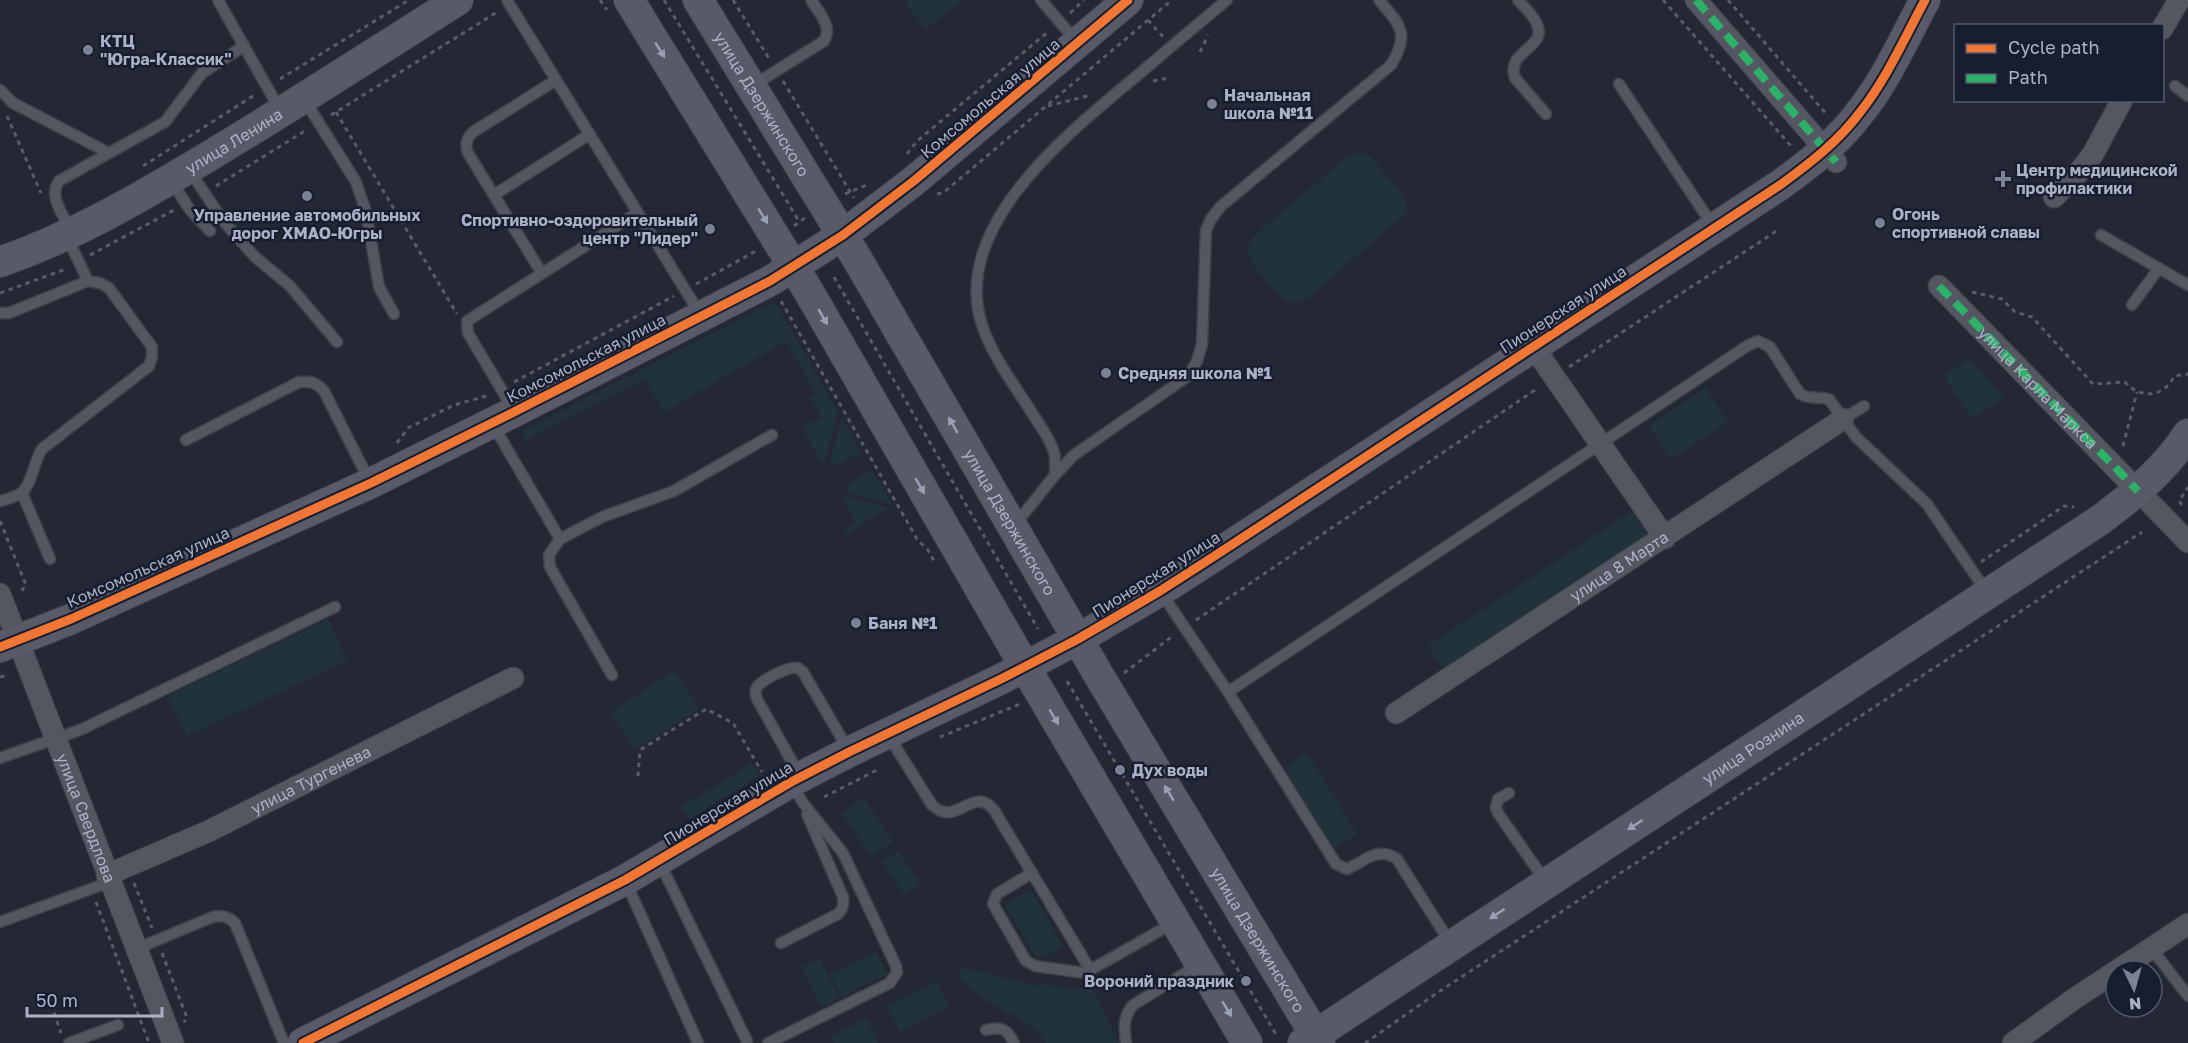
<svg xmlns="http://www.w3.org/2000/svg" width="2188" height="1043" viewBox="0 0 2188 1043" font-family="'Golos Text',sans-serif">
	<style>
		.green { fill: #21323a }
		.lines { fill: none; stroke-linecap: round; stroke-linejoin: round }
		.lane-casing { stroke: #3f424b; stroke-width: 13 }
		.street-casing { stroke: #3f424b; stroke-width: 23 }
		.secondary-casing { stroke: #3f424b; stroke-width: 32 }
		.path { stroke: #575c66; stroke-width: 3; stroke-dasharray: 4.5 4.5; stroke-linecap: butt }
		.lane { stroke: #545762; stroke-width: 10 }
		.street { stroke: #545762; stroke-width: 21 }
		.secondary { stroke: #585b67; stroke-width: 30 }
		.quiet { stroke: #2db169; stroke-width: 8; stroke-dasharray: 15 8; stroke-linecap: butt }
		.cycleway-casing { stroke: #181d2f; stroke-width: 13 }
		.cycleway { stroke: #f07635; stroke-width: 9 }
		.oneway { fill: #9ba0b4 }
		.poi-dot { fill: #7c8194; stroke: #181d2f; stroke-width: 2 }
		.labels { text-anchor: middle; stroke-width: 5; stroke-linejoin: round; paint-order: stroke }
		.poi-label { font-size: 16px; font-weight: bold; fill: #acb1c7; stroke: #181d2f; text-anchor: start }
		.street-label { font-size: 16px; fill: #acb1c7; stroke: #181d2f }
	</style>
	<rect width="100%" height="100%" fill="#242834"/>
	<!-- green -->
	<g class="green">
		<polygon points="909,0 963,0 926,29 905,3"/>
		<path d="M1359,152L1371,157L1403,195L1407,207L1406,213L1308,298L1294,303L1286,301C1276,293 1248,263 1248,250C1248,245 1251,241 1253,237L1347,157Z"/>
		<polygon points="775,302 838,412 825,460 820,460 802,428 822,417 810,397 816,393 786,341 664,412 645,379 526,440 521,431"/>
		<polygon points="1969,359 2004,397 1972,419 1944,375"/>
		<polygon points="1706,388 1728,422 1671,459 1649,425"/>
		<polygon points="842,418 861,452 837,466 830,462"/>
		<polygon points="872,470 892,504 847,492 847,485"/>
		<polygon points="845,497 889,508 846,534 844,530 856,522 844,501"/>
		<polygon points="1633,510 1651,536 1446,673 1428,646"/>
		<polygon points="328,619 347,661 187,736 168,696"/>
		<polygon points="674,671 699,709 635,749 611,712"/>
		<polygon points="1307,753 1357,834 1333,848 1286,770 1293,762"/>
		<polygon points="752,763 760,775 690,819 682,807"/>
		<polygon points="864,798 893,842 871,856 842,813"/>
		<polygon points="898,851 920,884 904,895 882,862"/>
		<polygon points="1031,890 1063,946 1037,960 1005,905"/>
		<polygon points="876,952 887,975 841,997 830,974"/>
		<polygon points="820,959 839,998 821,1007 802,967"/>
		<path d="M961,967L1038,986L1039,982L1071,990L1091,986L1119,1043H1046C1035,1021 999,1011 980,996C972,991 965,982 959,976Z"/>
		<polygon points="936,981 949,1007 900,1032 887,1006"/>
		<polygon points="866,1018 878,1043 834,1043 831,1036"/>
	</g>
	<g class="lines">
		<defs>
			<g id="lane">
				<polyline points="218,0 280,110"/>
				<polyline points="507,0 700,314"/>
				<polyline points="1041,0 1076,41"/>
				<path d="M1518,0C1524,7 1532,14 1536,22C1550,49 1505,49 1515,78L1546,114"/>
				<polyline points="1619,84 1713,226"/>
				<path d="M752,86L824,41C833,26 819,13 811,0"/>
				<polyline points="2175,86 2188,96"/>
				<path d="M0,90L13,103L109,153L59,181C48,196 63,214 70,229"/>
				<polyline points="304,99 356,182 366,212 379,287 394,314"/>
				<polyline points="109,153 165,122 202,73 244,46"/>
				<polyline points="189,170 224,222 255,257 290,286 337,342"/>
				<polyline points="172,182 190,210 210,231"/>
				<polyline points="494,195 590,134"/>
				<polyline points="2101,235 2188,285"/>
				<path d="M541,272L468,153C465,144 466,139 473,132L556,80"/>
				<polyline points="2132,305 2159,268"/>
				<polyline points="0,313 9,313 88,281"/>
				<polyline points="513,409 468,333 467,321 637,213"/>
				<polyline points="1843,419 1864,406"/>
				<polyline points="493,425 560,539 602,517 674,491 772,435"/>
				<path d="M186,440L299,382C310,381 316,382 324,391L370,482"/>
				<path d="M1055,475C1055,468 1056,459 1054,452C1050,439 1041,427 1034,416C1016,387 993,358 982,325C950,227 1067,134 1133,79C1164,53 1195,26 1227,0"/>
				<polyline points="22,493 50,559"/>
				<path d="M0,501C7,499 17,497 22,492C32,485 34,460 42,449L149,366L152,357V347L109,288L100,283L88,281L67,237"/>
				<path d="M1015,525L1055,475L1074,455L1188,376L1197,361L1202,344L1206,230L1211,219L1220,207L1391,65C1410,34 1401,26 1379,0"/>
				<polyline points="560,539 549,555 550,567 612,675"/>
				<path d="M1160,591L1228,692L1747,346L1758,341L1770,347L1800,394C1810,400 1818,396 1829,399L1856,437L1927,504L1986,591"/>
				<path d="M1228,692L1336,864L1347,869C1364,862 1378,845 1397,859L1451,944"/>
				<path d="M888,735L932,805C957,829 972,784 994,810L1091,971"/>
				<polyline points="0,758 80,730 335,607"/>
				<path d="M800,776L757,699C756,695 755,693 756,689C760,680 789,666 798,668L803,672L849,751"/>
				<polyline points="1509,793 1498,799 1496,808 1498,813 1546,882"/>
				<polyline points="659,861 747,1041"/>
				<polyline points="1032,873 997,894 993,904 1026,961 1035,966 1085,973 1175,922"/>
				<polyline points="626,882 698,1043"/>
				<polyline points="0,922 110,882"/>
				<path d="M781,943L838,914C843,909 844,905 843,897L807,814"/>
				<polyline points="2151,948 2188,996"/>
				<path d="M136,949L215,916C224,916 229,917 235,923L284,1043"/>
				<path d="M986,1030C1002,1026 1007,1029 1014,1043"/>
				<polyline points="69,1043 118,1025"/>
				<polyline points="768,1043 890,983 897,972 896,966 843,853 803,803 791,783"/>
				<path d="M1126,1043C1124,1028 1123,1017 1133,1005L1200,964"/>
			</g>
			<g id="street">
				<polyline points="1696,0 1836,162"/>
				<polyline points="2162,29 2179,0"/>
				<polyline points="2054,197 2080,171 2093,154 2122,100"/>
				<path id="s1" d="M1939,286L2138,491"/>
				<polyline points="1533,346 1665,538"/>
				<polyline points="2151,504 2188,542"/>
				<path id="s2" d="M0,594L173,1043"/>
				<path id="s3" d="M1396,713L1843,419"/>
				<path id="s4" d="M107,875L209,831L513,678"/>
				<polyline points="2013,1043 2074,999 2188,924"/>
			</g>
			<g id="secondary">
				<polyline points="629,0 809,292 1025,667 1247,1043"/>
				<path id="s5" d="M698,0L859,262L1098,674L1320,1043"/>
				<path id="s6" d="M0,262C77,235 141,197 211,155C294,105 376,52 458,0"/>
				<polyline points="0,647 71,619 371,483 514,412 770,281 843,235 915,180 1128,0"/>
				<path d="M303,1043L625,880L791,782L849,752L1003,678L1078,639L1160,591L1213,557L1780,185C1809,164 1839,141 1861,111C1887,78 1905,37 1925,0"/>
				<path id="s7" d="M1303,1043L2100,520C2134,495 2165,469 2188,434"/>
			</g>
		</defs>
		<!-- lane casing -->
		<use href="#lane" class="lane-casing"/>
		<!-- street casing -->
		<use href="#street" class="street-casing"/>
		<!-- secondary casing -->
		<use href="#secondary" class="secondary-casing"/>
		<!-- path -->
		<g class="path">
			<polyline points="600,0 607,10"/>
			<polyline points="664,0 799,221"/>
			<polyline points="733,0 770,60"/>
			<polyline points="1663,0 1791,146"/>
			<polyline points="1728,0 1828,116"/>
			<polyline points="1070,13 1084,0"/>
			<polyline points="1148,20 1163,37"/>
			<polyline points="1200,52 1208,35"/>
			<polyline points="280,79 409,0"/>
			<polyline points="783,81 854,198"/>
			<polyline points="1153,81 1169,78"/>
			<polyline points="1048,106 1091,95"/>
			<polyline points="336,112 457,314"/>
			<polyline points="331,115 499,11"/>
			<polyline points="7,116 41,193"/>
			<polyline points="907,154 917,141 1049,31"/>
			<polyline points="143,166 256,94"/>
			<polyline points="216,186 308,129"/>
			<polyline points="845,194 869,184"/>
			<polyline points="937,194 943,193 1172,0"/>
			<polyline points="794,226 806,217"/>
			<polyline points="90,255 174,210"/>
			<polyline points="834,277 1038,629"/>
			<polyline points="696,284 756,251"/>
			<path d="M1972,292L2002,299L2015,312L2032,317L2093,384L2125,382C2140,399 2164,398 2174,376L2188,374"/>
			<polyline points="0,293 66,269"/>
			<polyline points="781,301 917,539 928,550 934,561"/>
			<polyline points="1569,367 1778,230"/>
			<polyline points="514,382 674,296"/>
			<polyline points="397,443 408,428 454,405 490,395"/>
			<polyline points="2123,446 2137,392"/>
			<polyline points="2182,505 2179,501 2188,487"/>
			<polyline points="0,521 26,585 20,593"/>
			<polyline points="1981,562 2064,506 2074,507"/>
			<polyline points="1196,620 1538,388"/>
			<polyline points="1124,673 1174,635"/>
			<polyline points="0,677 7,675"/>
			<polyline points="1067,681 1277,1036"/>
			<polyline points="940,737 1020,704"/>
			<polyline points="638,776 640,750 706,709 733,723 762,772"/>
			<polyline points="824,797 875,771 878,766"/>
			<polyline points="134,883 152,928"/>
			<polyline points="96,902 149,1043"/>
			<polyline points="162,953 187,1018 184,1022"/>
			<polyline points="51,1004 61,1033"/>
			<polyline points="1365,1043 1437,993 2142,532"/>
		</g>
		<!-- lane -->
		<use href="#lane" class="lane"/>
		<!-- street -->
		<use href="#street" class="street"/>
		<!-- secondary -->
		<use href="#secondary" class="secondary"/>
		<!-- quiet -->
		<g class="quiet">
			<polyline points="1696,0 1836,162"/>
			<polyline points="1939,286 2138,491"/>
		</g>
		<defs>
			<g id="cycleway">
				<polyline points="0,647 71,619 371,483 514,412 770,281 843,235 915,180 1128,0"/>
				<path d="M303,1043L625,880L791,782L849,752L1003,678L1078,639L1160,591L1213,557L1780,185C1809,164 1839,141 1861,111C1887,78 1905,37 1925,0"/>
			</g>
		</defs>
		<!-- cycleway casing -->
		<use href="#cycleway" class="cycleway-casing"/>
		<!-- cycleway -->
		<use href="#cycleway" class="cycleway"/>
	</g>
	<!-- one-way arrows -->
	<defs><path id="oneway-solid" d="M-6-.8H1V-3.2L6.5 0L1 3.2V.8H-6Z" transform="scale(1.5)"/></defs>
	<g class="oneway">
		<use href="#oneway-solid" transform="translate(660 50) rotate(58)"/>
		<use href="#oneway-solid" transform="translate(763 216) rotate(58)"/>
		<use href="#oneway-solid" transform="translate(823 317) rotate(60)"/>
		<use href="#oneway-solid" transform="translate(953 425) rotate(-120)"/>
		<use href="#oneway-solid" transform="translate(920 486) rotate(60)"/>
		<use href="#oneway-solid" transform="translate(1054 717) rotate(59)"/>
		<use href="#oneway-solid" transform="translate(1169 793) rotate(-121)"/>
		<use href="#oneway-solid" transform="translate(1635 825) rotate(147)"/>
		<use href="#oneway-solid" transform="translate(1497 914) rotate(147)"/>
		<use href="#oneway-solid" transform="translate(1227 1009) rotate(59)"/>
	</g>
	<!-- markers -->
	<g class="poi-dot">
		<circle cx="88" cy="50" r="6"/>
		<circle cx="1212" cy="104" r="6"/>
		<path d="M2000 170h6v6h6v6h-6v6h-6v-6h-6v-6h6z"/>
		<circle cx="307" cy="196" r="6"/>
		<circle cx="1880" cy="223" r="6"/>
		<circle cx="710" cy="229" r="6"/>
		<circle cx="1106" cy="373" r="6"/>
		<circle cx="856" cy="623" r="6"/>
		<circle cx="1120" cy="770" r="6"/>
		<circle cx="1246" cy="981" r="6"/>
	</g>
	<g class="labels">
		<!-- poi labels -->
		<g class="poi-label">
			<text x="100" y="47">КТЦ<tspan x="100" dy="18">"Югра-Классик"</tspan></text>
			<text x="1224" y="101">Начальная<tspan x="1224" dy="18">школа №11</tspan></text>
			<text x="2016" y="176">Центр медицинской<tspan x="2016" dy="18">профилактики</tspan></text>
			<text x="1892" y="220">Огонь<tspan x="1892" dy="18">спортивной славы</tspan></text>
			<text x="307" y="221" text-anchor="middle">Управление автомобильных<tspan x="307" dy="18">дорог ХМАО-Югры</tspan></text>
			<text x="698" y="226" text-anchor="end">Спортивно-оздоровительный<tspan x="698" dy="18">центр "Лидер"</tspan></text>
			<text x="1118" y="379">Средняя школа №1</text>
			<text x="868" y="629">Баня №1</text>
			<text x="1132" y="776">Дух воды</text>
			<text x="1234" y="987" text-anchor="end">Вороний праздник</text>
		</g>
		<!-- street labels -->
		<g class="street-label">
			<text transform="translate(990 98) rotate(-40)" y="6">Комсомольская улица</text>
			<text dy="6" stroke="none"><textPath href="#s5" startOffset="122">улица Дзержинского</textPath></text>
			<text dy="6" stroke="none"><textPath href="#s6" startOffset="264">улица Ленина</textPath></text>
			<text transform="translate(1563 309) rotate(-33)" y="6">Пионерская улица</text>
			<text transform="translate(586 358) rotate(-27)" y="6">Комсомольская улица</text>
			<text dy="6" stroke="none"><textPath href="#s1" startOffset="142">улица Карла Маркса</textPath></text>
			<text dy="6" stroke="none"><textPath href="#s5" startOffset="608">улица Дзержинского</textPath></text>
			<text transform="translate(148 567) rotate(-24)" y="6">Комсомольская улица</text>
			<text dy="6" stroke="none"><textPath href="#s3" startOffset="267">улица 8 Марта</textPath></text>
			<text transform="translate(1156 574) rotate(-32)" y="6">Пионерская улица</text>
			<text dy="6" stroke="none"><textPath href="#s7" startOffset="538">улица Рознина</textPath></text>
			<text dy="6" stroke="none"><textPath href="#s4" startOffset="225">улица Тургенева</textPath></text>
			<text transform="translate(728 803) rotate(-31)" y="6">Пионерская улица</text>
			<text dy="6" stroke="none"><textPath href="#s2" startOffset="240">улица Свердлова</textPath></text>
			<text dy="6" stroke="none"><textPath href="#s5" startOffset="1094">улица Дзержинского</textPath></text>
		</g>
	</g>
	<!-- legend -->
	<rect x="1954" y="24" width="210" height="78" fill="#181d2f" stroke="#53586c" stroke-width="1.5"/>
	<rect x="1966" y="44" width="30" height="9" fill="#f07635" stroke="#53586c" stroke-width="1.5"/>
	<text x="2008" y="54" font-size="18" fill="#acb1c7">Cycle path</text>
	<rect x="1966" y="74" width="30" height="9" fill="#2db169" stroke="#53586c" stroke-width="1.5"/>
	<text x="2008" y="84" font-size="18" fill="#acb1c7">Path</text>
	<!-- north arrow -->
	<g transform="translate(2134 989) rotate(175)"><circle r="28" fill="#181d2f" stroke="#53586c" stroke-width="1.5"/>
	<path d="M0-4.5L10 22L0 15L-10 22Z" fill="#7c8194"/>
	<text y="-9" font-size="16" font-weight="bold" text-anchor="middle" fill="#acb1c7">N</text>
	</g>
	<!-- scale -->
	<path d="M27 1007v9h135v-9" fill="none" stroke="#acb1c7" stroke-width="3"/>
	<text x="36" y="1007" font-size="18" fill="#acb1c7" stroke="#181d2f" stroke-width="4.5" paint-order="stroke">50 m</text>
</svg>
